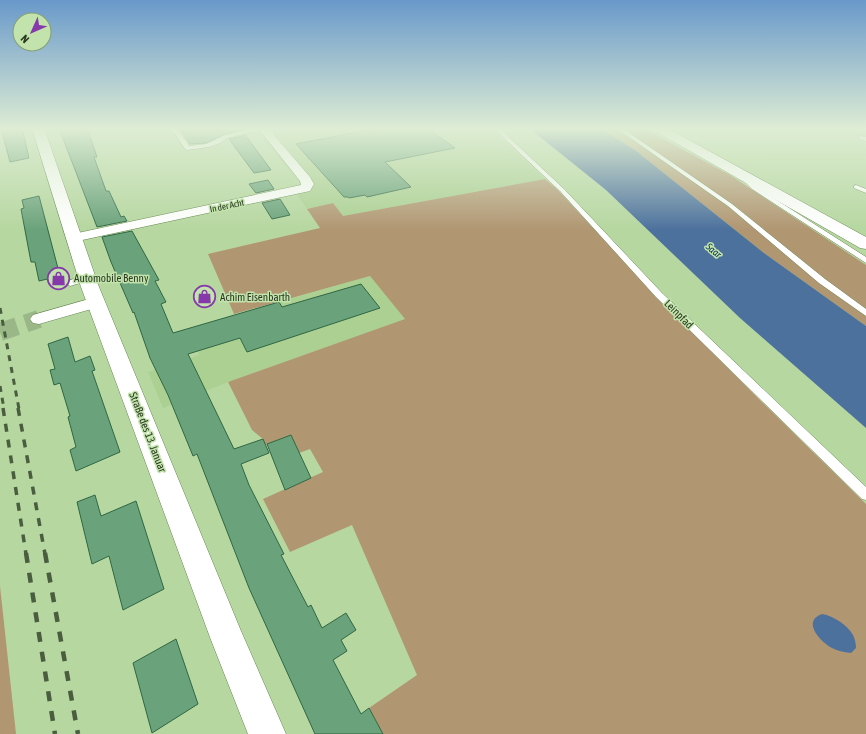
<svg xmlns="http://www.w3.org/2000/svg" width="866" height="734" viewBox="0 0 866 734" font-family="'Asap Condensed',sans-serif">
	<style>
		.built { fill: #abd092 }
		.green { fill: #b19672 }
		.water { fill: #4c719d }
		.building { fill: #6aa27b; stroke: #306743 }
		.lines { fill: none; stroke-linecap: round; stroke-linejoin: round }
		.minor-tunnel { stroke: #9ab787; stroke-width: 18; stroke-dasharray: 18 9; stroke-linecap: butt }
		.service-casing { stroke: #678652; stroke-width: 1 }
		.minor-casing { stroke: #678652; stroke-width: 1 }
		.primary-casing { stroke: #678652; stroke-width: 1 }
		.motorway-casing { stroke: #678652; stroke-width: 1 }
		.service { fill: #fff; fill-rule: evenodd }
		.minor { fill: #fff; fill-rule: evenodd }
		.primary { fill: #fff; fill-rule: evenodd }
		.motorway { fill: #fff; fill-rule: evenodd }
		.rail-far2 { stroke: #4b5d3f; stroke-width: 3; stroke-dasharray: 6 6; stroke-linecap: butt }
		.rail-far1 { stroke: #4b5d3f; stroke-width: 3.5; stroke-dasharray: 8 8; stroke-linecap: butt }
		.rail { stroke: #4b5d3f; stroke-width: 4.5; stroke-dasharray: 10 10; stroke-linecap: butt }
		.labels { text-anchor: middle; stroke-width: 3; stroke-linejoin: round; paint-order: stroke }
		.far-street-label { font-size: 9px; fill: #2b3822; stroke: #c2e4ac }
		.far-water-label { font-size: 10px; font-style: italic; fill: #012c57; stroke: #c2e4ac }
		.poi-label { font-size: 11px; fill: #2b3822; stroke: #c2e4ac; text-anchor: start }
		.street-label { font-size: 11px; fill: #2b3822; stroke: #c2e4ac }
	</style>
	<rect width="100%" height="100%" fill="#b6d7a0"/>
	<!-- built -->
	<g class="built">
		<polygon points="254,128 489,128 545,179 343,216 333,203 307,209 293,189 299,186 300,183"/>
		<polygon points="370,276 405,319 228,382 163,408 148,372 199,355 189,328"/>
	</g>
	<!-- green -->
	<g class="green">
		<polygon points="600,128 643,128 730,175 866,265 866,326 764,253 635,150"/>
		<polygon points="545,179 558,190 655,295 761,401 866,504 866,734 383,734 369,708 417,675 352,525 290,552 263,499 323,472 310,449 299,453 291,435 265,445 263,439 252,430 228,382 405,319 370,276 234,314 208,254 320,228 307,209 333,203 343,216"/>
		<polygon points="0,586 16,734 0,734"/>
	</g>
	<!-- water -->
	<g class="water">
		<polygon points="529,128 600,128 635,150 764,253 866,326 866,428 740,318 606,190"/>
		<path d="M822,614C834,616 847,625 853,635C855,639 856,644 856,648L851,653C844,652 837,651 830,647C819,640 802,621 822,614Z"/>
	</g>
	<!-- building -->
	<g class="building">
		<polygon points="1,128 22,128 29,158 10,162"/>
		<polygon points="59,128 87,128 97,157 94,157 106,191 109,191 121,217 124,216 127,221 97,227"/>
		<polygon points="180,128 246,128 247,129 225,134 206,143 190,144"/>
		<polygon points="379,128 427,128 455,148 385,162 411,187 367,197 365,195 349,198 348,197 344,197 296,144"/>
		<polygon points="247,135 246,136 271,170 254,173 229,139"/>
		<polygon points="268,180 274,189 256,193 249,184"/>
		<polygon points="39,196 60,276 39,281 35,262 31,262 21,209 24,208 22,200"/>
		<polygon points="280,199 290,215 272,219 262,203"/>
		<polygon points="132,231 159,280 155,281 166,302 161,304 173,333 279,302 282,307 361,284 380,308 247,352 240,338 188,354 234,449 263,439 269,453 241,464 249,485 284,554 281,555 308,607 311,605 322,628 346,613 356,630 341,640 347,651 333,660 361,714 369,708 383,734 315,734 249,588 197,454 193,456 168,395 150,358 134,312 133,313 111,262 102,237"/>
		<polygon points="68,337 75,362 90,356 95,370 92,371 120,452 76,471 70,450 76,447 68,417 70,416 60,383 54,385 50,370 55,369 48,344"/>
		<polygon points="291,435 311,478 285,490 267,444"/>
		<polygon points="95,495 101,516 136,501 164,589 123,610 109,556 92,564 77,502"/>
		<polygon points="176,639 198,704 152,733 133,663"/>
	</g>
	<g class="lines">
		<!-- minor-tunnel -->
		<polyline class="minor-tunnel" points="0,332 39,319"/>
		<defs>
			<g id="service">
				<polygon points="171,128 177,128 189,146 206,144 225,135 258,128 267,128 227,138 220,143 209,147 187,150 185,149"/>
				<polygon points="493,128 499,128 564,189 662,293 866,487 866,500 862,499 656,297 560,191"/>
				<polygon points="616,128 622,128 732,204 825,279 866,309 866,316 819,283 728,206"/>
				<polygon points="861,136 866,137 866,141 859,139 859,137"/>
				<polygon points="741,176 745,176 756,187 866,257 866,263 752,189 741,178"/>
				<polygon points="856,185 866,189 866,193 854,188 854,186"/>
				<polygon points="84,276 90,276 91,278 90,280 70,286 66,283 67,281"/>
			</g>
			<g id="minor">
				<polygon points="258,128 268,128 310,177 314,184 310,191 73,242 68,241 66,238 68,235 73,234 301,185 300,181"/>
				<polygon points="96,297 102,298 104,302 102,306 39,324 33,323 30,319 33,315"/>
			</g>
			<polygon id="primary" points="32,128 44,128 99,287 241,631 286,734 248,734 211,640 81,287"/>
			<polygon id="motorway" points="653,128 667,128 866,237 866,249 860,248 655,131"/>
		</defs>
		<!-- service casing -->
		<use href="#service" class="service-casing"/>
		<!-- minor casing -->
		<use href="#minor" class="minor-casing"/>
		<!-- primary casing -->
		<use href="#primary" class="primary-casing"/>
		<!-- motorway casing -->
		<use href="#motorway" class="motorway-casing"/>
		<!-- service -->
		<use href="#service" class="service"/>
		<!-- minor -->
		<use href="#minor" class="minor"/>
		<!-- primary -->
		<use href="#primary" class="primary"/>
		<!-- motorway -->
		<use href="#motorway" class="motorway"/>
		<!-- rail-far2 -->
		<g class="rail-far2">
			<polyline points="0,308 19,409"/>
			<polyline points="0,386 4,409"/>
		</g>
		<!-- rail-far1 -->
		<g class="rail-far1">
			<polyline points="3,408 26,554"/>
			<polyline points="18,408 45,554"/>
		</g>
		<!-- rail -->
		<g class="rail">
			<polyline points="26,553 55,734"/>
			<polyline points="45,553 78,734"/>
		</g>
	</g>
	<!-- sky -->
	<linearGradient id="sky" x2="0" y2="1"><stop stop-color="#6999ca"/><stop offset="0.56" stop-color="#deedd4"/><stop offset="1" stop-color="#deedd4" stop-opacity="0"/></linearGradient>
	<rect width="866" height="230" fill="url(#sky)"/>
	<!-- icons -->
	<defs>
		<symbol id="shop-ring" viewBox="-11 -11 22 22"><circle r="9.5" fill="#c2e4ac" stroke="#8639aa" stroke-width="1.5"/><path d="M-5-2.5h2.3a2.7 3.5 0 0 1 5.4 0H5L5.5 6h-11ZM-1.5-2.5h3a1.5 2.3 0 0 0-3 0Z" fill="#8639aa"/></symbol>
	</defs>
	<g fill-rule="evenodd">
		<use href="#shop-ring" x="46" y="266" width="25" height="25"/>
		<use href="#shop-ring" x="192" y="284" width="25" height="25"/>
	</g>
	<g class="labels">
		<!-- far-street labels -->
		<g class="far-street-label">
			<text transform="translate(227 206) rotate(-12)" y="3">In der Acht</text>
		</g>
		<!-- far-water labels -->
		<g class="far-water-label">
			<text transform="translate(714 250) rotate(40)" y="4">Saar</text>
		</g>
		<!-- poi labels -->
		<g class="poi-label">
			<text x="74" y="282">Automobile Benny</text>
			<text x="220" y="301">Achim Eisenbarth</text>
		</g>
		<!-- street labels -->
		<g class="street-label">
			<text transform="translate(679 314) rotate(45)" y="4">Leinpfad</text>
			<text transform="translate(148 432) rotate(69)" y="4">Straße des 13. Januar</text>
		</g>
	</g>
	<!-- north arrow -->
	<g transform="translate(32 32) rotate(225)"><circle r="19" fill="#c2e4ac" stroke="#869f75"/>
	<path d="M0-3L7 15L0 10L-7 15Z" fill="#8639aa"/>
	<text y="-6" font-size="11" font-weight="bold" text-anchor="middle" fill="#2b3822">N</text>
	</g>
</svg>
